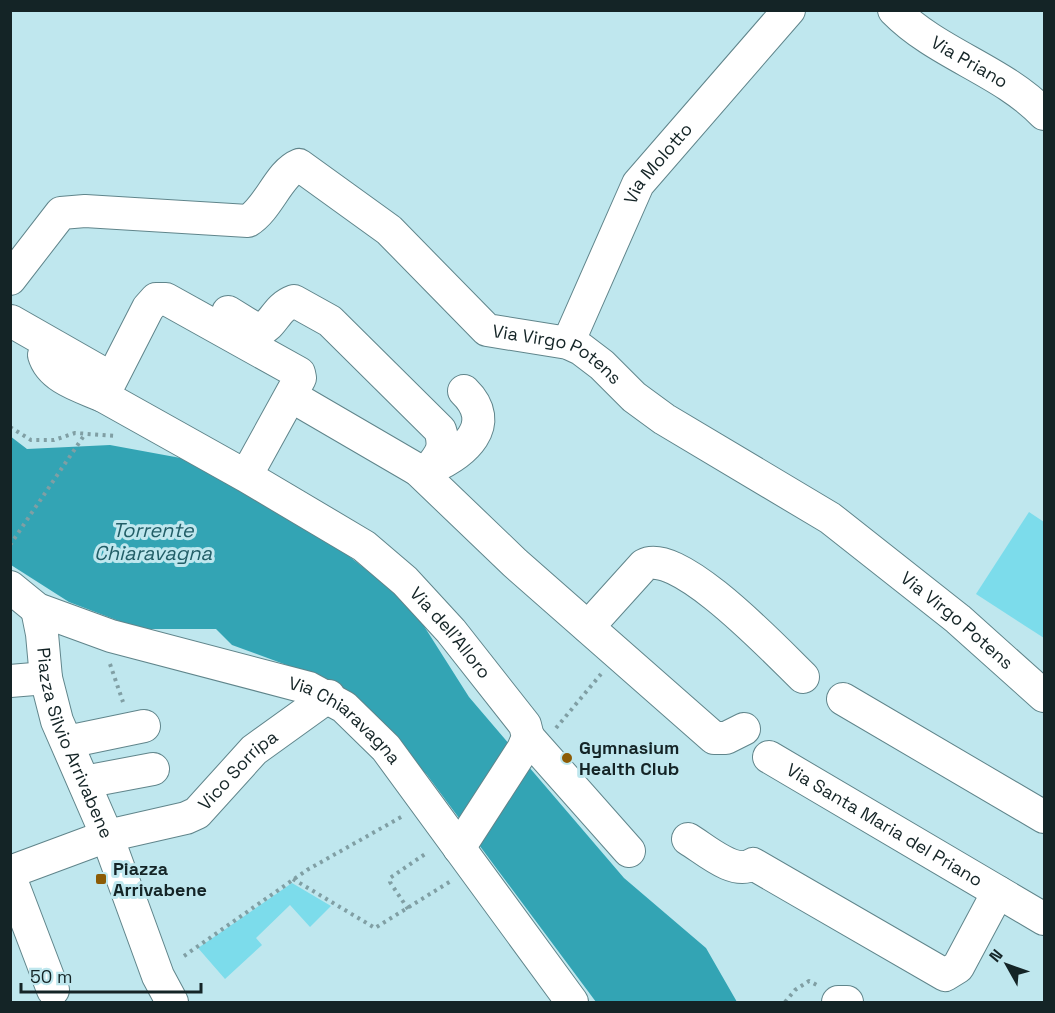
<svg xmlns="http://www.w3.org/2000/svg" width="1055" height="1013" viewBox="0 0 1055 1013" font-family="'Space Grotesk',sans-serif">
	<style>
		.green { fill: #7cdceb }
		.water { fill: #33a4b4 }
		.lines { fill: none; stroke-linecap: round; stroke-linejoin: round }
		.minor-casing { stroke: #60858b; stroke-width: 34 }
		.path { stroke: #809fa4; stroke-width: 4; stroke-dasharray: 3 4.5; stroke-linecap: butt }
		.minor { stroke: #fff; stroke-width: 32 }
		.poi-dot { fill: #8c5b05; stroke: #bfe7ee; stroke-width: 2 }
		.labels { text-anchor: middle; stroke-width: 6; stroke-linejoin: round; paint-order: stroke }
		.street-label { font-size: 18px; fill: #142426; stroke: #bfe7ee }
		.poi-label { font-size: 18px; font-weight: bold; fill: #142426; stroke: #bfe7ee; text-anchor: start }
		.water-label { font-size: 20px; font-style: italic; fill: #225e67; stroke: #bfe7ee }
	</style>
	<rect width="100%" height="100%" fill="#bfe7ee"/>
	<!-- green -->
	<g class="green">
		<polygon points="1029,512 1044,522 1044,638 976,594"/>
		<polygon points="292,883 331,906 310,927 290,905 256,938 262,945 225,979 198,948"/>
	</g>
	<!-- water -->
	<polygon class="water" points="10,436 27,449 110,445 186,459 331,542 410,604 469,697 624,878 706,948 737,1002 596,1002 427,775 371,715 330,681 232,645 216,629 140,629 69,602 11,565"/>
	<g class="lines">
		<defs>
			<g id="minor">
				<path id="s1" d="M894,10C937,54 1002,70 1044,114"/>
				<path id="s2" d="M10,279L61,213L85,211L248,221C269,208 279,173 299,165L389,230L487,330L568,343L581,349L602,365L634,397L664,419L830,518L958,619L1044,696"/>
				<path d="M228,312L259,331C275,324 275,308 294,301L330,321L440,430C446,448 441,454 430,468L418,470"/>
				<polyline points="11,321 111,378"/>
				<path id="s3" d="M568,343L638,184L789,10"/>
				<path d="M44,355C51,379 83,387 103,396"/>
				<polyline points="291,396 418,470 515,563 714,738 726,738 744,729"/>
				<path d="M431,468C463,454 499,425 464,391"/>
				<path id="s4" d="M246,476L300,378L299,373L166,299H156L148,308L103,396L246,476L364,546L405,581L451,631L525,725L528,737L523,749L459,848"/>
				<path id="s5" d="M10,587L37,609L111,636L309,688L344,707L386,748L572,1002"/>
				<path id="s6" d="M37,609L42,634L46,678L57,721L107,836L158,976L172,1002"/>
				<path d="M588,627L644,565C678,546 778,653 803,677"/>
				<polyline points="10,681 46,678"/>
				<polyline points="843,699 1044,817"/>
				<polyline points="528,737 629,851"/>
				<polyline points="67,742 144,726"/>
				<path id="s7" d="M769,757L1044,919"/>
				<polyline points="84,782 153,769"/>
				<path d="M688,839C705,849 734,876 753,864L945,975L958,967L998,892"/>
				<path id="s8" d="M10,872L107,836L186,818L197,813L254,750L329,696"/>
				<polyline points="10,877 53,990"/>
				<polyline points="838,1002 847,1002"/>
			</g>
		</defs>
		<!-- minor casing -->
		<use href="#minor" class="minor-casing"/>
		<!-- path -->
		<g class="path">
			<polyline points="10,427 31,440 54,440 75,433 116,436"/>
			<polyline points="10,545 85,434"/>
			<polyline points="110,664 123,702"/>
			<polyline points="556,728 601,674"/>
			<polyline points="293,879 375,928 451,881"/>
			<polyline points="408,909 390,882 390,878 428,852"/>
			<polyline points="184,956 307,870 403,816"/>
			<polyline points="785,1002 795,990 809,981 817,985"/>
		</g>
		<!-- minor -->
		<use href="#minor" class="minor"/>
	</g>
	<!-- markers -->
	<g class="poi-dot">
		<circle cx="567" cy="758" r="6"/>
		<rect x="95" y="873" width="12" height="12" rx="3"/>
	</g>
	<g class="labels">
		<!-- street labels -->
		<g class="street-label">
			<text dy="6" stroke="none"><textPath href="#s1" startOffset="92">Via Priano</textPath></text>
			<text dy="6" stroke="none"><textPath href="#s3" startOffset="202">Via Molotto</textPath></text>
			<text dy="6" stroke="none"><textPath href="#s2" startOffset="674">Via Virgo Potens</textPath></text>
			<text dy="6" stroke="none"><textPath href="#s2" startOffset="1160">Via Virgo Potens</textPath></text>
			<text dy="6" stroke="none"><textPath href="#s4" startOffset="814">Via dell'Alloro</textPath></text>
			<text dy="6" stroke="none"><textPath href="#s5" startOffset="366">Via Chiaravagna</textPath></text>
			<text dy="6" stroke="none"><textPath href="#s6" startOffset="140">Piazza Silvio Arrivabene</textPath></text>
			<text dy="6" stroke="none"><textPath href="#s8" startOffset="256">Vico Sorripa</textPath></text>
			<text dy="6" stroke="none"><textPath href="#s7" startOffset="134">Via Santa Maria del Priano</textPath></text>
		</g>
		<!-- poi labels -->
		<g class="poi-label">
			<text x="579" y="754">Gymnasium<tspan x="579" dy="21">Health Club</tspan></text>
			<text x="113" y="875">Piazza<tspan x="113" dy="21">Arrivabene</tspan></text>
		</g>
		<!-- water labels -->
		<g class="water-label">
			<text x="153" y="537">Torrente<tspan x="153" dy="23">Chiaravagna</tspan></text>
		</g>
	</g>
	<!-- border -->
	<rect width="1055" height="1013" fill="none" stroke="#142426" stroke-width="24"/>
	<!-- north arrow -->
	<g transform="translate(1007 965) rotate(310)" stroke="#bfe7ee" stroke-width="4.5" paint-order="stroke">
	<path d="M0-4.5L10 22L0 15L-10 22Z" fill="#142426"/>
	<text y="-9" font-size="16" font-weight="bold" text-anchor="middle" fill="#142426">N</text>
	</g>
	<!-- scale -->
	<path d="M21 983v9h180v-9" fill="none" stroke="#142426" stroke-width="3"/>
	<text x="30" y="983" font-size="18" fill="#142426" stroke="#bfe7ee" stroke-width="4.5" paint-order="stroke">50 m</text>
</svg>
